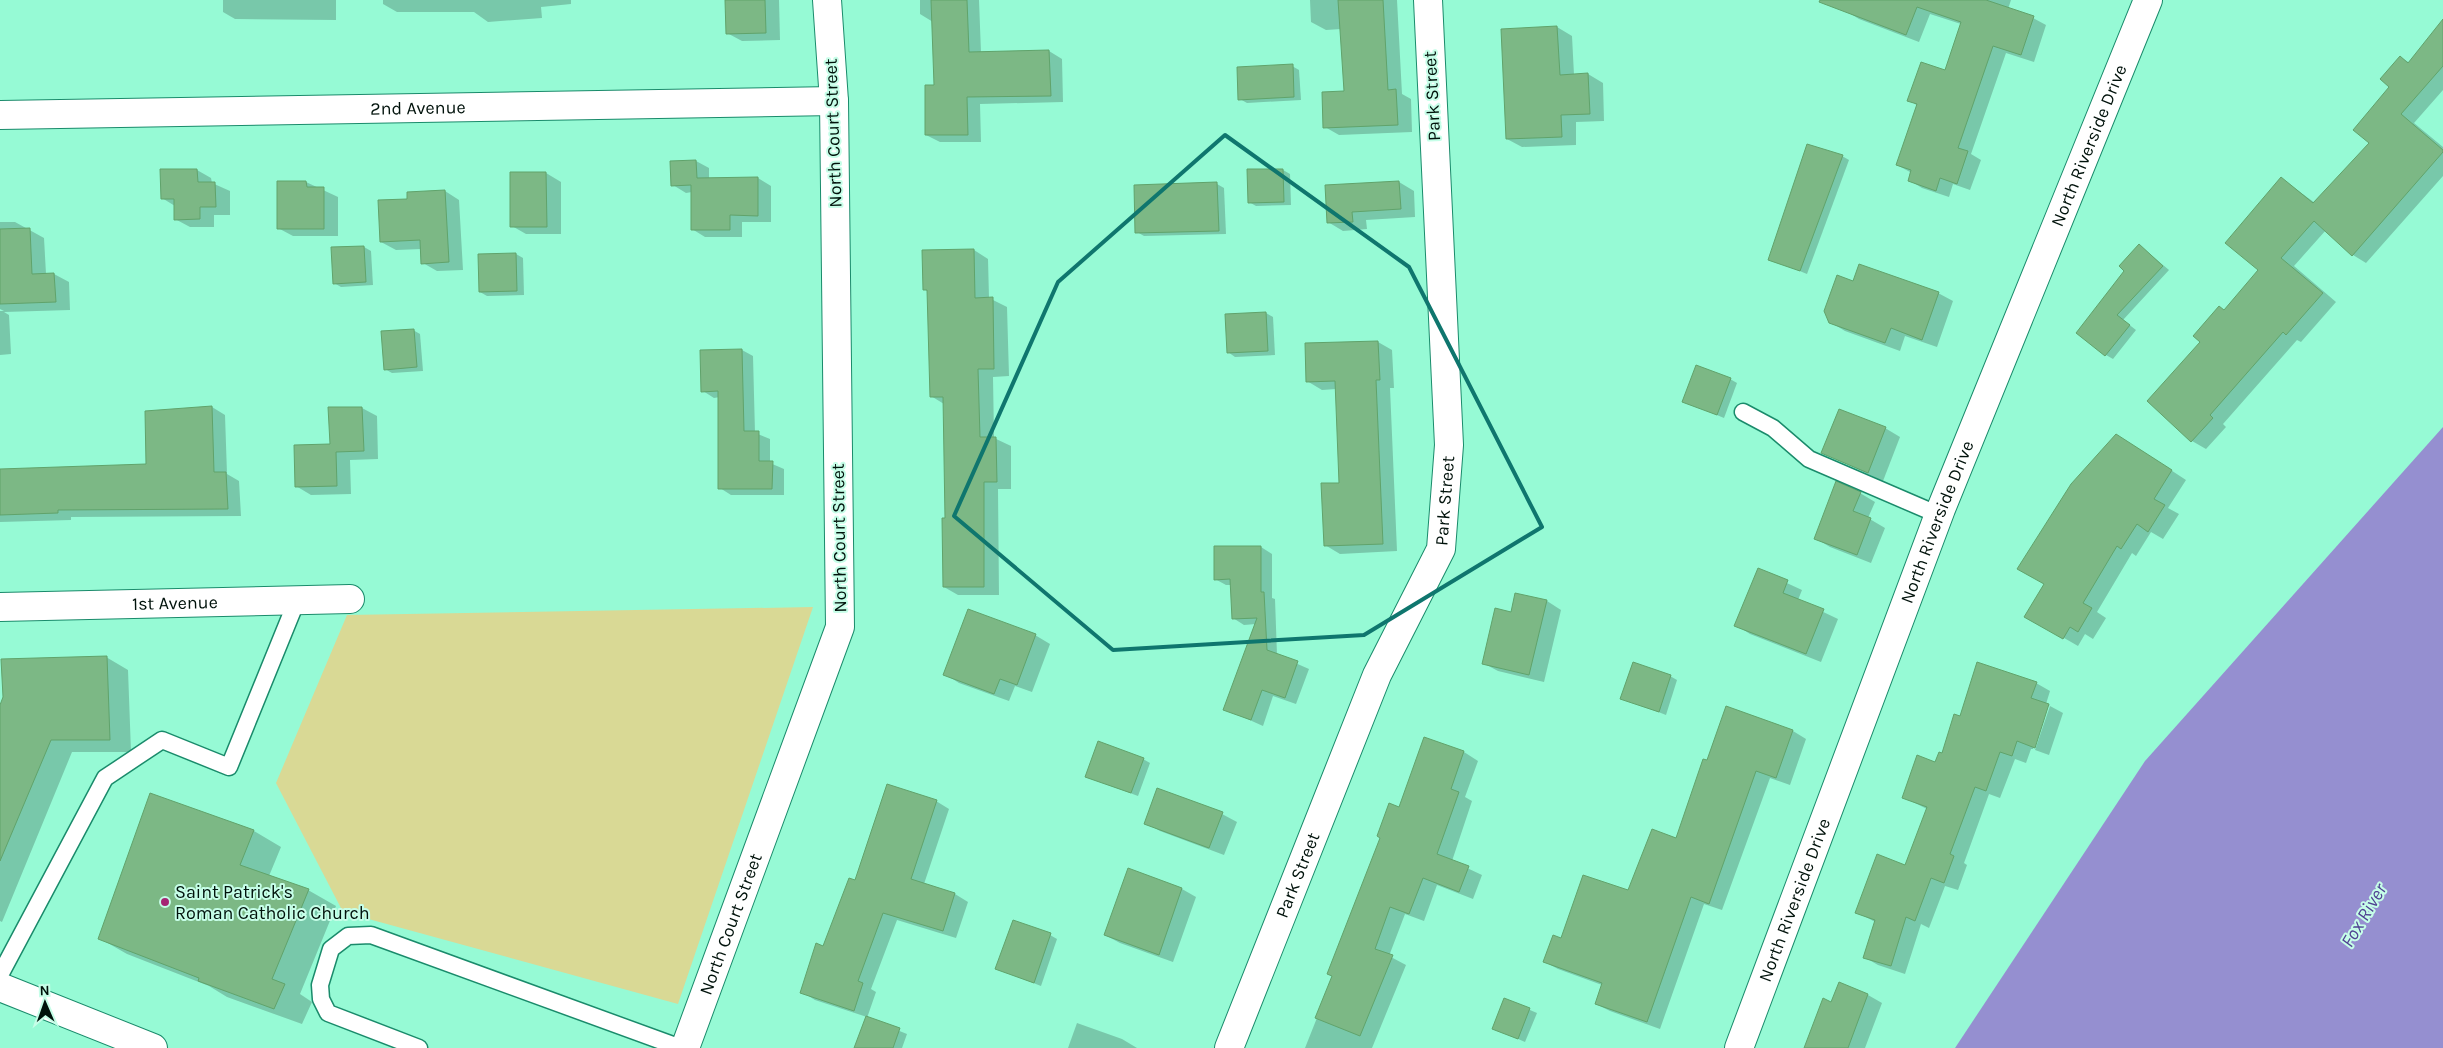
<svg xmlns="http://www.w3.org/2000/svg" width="2443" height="1048" viewBox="0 0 2443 1048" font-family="Karla,sans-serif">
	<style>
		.green { fill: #d9d995 }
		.water { fill: #958fd0 }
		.shadow { fill: #0003 }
		.building { fill: #7cb885; stroke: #60a36b }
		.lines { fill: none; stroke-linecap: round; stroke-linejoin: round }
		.lane-casing { stroke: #1a8b6b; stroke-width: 19 }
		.street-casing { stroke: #1a8b6b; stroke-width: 30 }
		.secondary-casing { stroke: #1a8b6b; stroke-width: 30 }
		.lane { stroke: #fff; stroke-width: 16 }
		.street { stroke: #fff; stroke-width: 28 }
		.secondary { stroke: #fff; stroke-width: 28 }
		.marked { fill: none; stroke: #0f766e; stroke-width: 4; stroke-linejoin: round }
		.poi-dot { fill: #a52574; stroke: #c6fee8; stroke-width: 2 }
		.labels { text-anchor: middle; stroke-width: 4; stroke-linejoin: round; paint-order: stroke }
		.street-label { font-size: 18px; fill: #00120b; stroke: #c6fee8 }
		.poi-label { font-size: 18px; fill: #00120b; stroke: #c6fee8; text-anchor: start }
		.water-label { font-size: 19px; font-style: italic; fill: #504292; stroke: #c6fee8 }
	</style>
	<rect width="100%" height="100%" fill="#96fad5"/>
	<!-- green -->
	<polygon class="green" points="813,607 678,1004 343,912 276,783 347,615"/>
	<!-- water -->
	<polygon class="water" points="2443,427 2443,1048 1955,1048 2145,761"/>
	<!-- shadow -->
	<g class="shadow">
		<polygon points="223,0 336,0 336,20 235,19 223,12"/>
		<polygon points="383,0 571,0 571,4 541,7 542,18 488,22 474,12 397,12 383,4"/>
		<polygon points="726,0 779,0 780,40 742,41 727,33"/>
		<polygon points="920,0 979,0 981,53 1049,51 1062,59 1063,102 980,104 981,142 940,142 926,135 935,86 933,22 920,14"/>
		<polygon points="1310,0 1397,0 1402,94 1411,99 1412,132 1339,135 1325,127 1345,92 1341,29 1326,30 1311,22"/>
		<polygon points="1850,0 2011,0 2008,9 2033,18 2046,25 2034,62 2006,53 1971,154 1981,160 1970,190 1953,184 1949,197 1922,188 1909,180 1910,172 1897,165 1918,106 1909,100 1945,72 1961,24 1930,14 1919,42 1859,19 1846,11"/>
		<polygon points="2443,21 2443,90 2414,123 2443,147 2443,176 2366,263 2353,255 2326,230 2294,266 2336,302 2301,342 2297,340 2223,424 2226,427 2206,449 2192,441 2202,342 2259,270 2281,178 2315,203 2370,143 2400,57 2410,63"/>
		<polygon points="1557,27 1572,36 1574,75 1588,74 1603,83 1604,121 1576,122 1576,145 1522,147 1507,139 1502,30"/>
		<polygon points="1292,66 1299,70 1301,100 1247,103 1240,99"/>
		<polygon points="1842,156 1849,160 1807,274 1770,259"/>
		<polygon points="696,161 709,168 709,179 758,178 771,186 771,222 742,222 742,237 705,237 692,229 692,192 686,193 673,185"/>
		<polygon points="197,170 211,178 212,183 230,191 230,215 214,215 214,227 190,227 175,219 175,206 162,198"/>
		<polygon points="1283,170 1290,174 1291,205 1256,206 1249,202"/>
		<polygon points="546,173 561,182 561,234 526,234 512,226 511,174"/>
		<polygon points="306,182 338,197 338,236 293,236 278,228"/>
		<polygon points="1399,182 1414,191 1415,217 1366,220 1367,229 1343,231 1328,222"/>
		<polygon points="1217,184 1224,188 1226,234 1144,236 1137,232"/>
		<polygon points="445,191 459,200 463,270 437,271 423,263 422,249 396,250 381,242 408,200"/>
		<polygon points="0,222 15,222 44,238 46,274 54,274 69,282 70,310 4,312 9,315 11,354 0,355 0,311 4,311 0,309"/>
		<polygon points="2139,245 2169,270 2123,320 2136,330 2113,359 2106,355 2126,271"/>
		<polygon points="364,247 371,251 373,285 341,287 334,283"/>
		<polygon points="974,250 988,259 989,298 1007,307 1009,376 993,377 994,438 1011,446 1011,489 998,489 999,595 958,595 944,587 946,519 944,404 931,396 929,292 924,289"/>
		<polygon points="516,254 523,258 524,295 487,296 480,292 479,255"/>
		<polygon points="1854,283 1938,293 1953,301 1937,347 1905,336 1900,351 1845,331 1830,322"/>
		<polygon points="1266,313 1273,317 1275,355 1235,357 1228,352"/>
		<polygon points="413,330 420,334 423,371 392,373 385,369"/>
		<polygon points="1378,342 1392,350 1394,388 1390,388 1397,551 1340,554 1325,545 1340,484 1336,389 1322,390 1307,381"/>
		<polygon points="742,350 753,356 755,433 770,439 770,463 784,469 784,495 731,495 720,488 720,397 714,398 703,391"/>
		<polygon points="1730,379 1737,383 1724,418 1683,401"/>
		<polygon points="212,407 225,415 227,474 239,481 241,516 71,517 71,520 0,522 0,470 148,466"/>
		<polygon points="362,408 377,416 378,459 350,460 351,494 311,495 296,486 331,445 330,409"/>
		<polygon points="1885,428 1900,437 1883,481 1823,453"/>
		<polygon points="2131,444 2186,480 2168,508 2179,514 2163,539 2151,532 2136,556 2132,553 2097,612 2106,618 2093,639 2085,634 2078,646 2026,616"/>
		<polygon points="1860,493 1875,502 1868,518 1885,528 1871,563 1830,547 1815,538"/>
		<polygon points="1261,547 1272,554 1272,598 1275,599 1277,655 1309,669 1296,704 1273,696 1263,726 1225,709 1256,624 1244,625 1233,618 1231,585 1226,585 1215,579"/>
		<polygon points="1758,570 1802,590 1798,600 1838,619 1821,662 1750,634 1736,625"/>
		<polygon points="1547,601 1561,610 1544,682 1498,671 1483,663"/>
		<polygon points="1035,635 1050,644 1032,692 1015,686 1009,701 959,683 945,674"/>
		<polygon points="106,657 128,670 131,752 72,752 2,922 0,921 0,709"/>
		<polygon points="1670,676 1677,680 1666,715 1622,698"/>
		<polygon points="2036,683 2050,691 2046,704 2050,706 2047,706 2033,749 2031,749 2026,763 2015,759 2000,798 1989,794 1964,863 1967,865 1958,890 1945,886 1929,928 1921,924 1905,974 1878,965 1864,957 1875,922 1857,912 1906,867 1927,809 1903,797 1936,764 1961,718"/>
		<polygon points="2050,706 2063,713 2049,755 2035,750"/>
		<polygon points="1727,707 1793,731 1806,739 1790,785 1770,778 1722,910 1704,904 1660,1029 1610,1011 1596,1004 1602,985 1558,969 1545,962 1562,940 1629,892 1677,839"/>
		<polygon points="1425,739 1464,752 1478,761 1465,797 1472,801 1452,861 1482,875 1473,899 1437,885 1424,921 1405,914 1389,956 1406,965 1372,1048 1305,1048 1400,809"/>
		<polygon points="1143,759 1150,763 1138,796 1087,777"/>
		<polygon points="151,795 254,831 281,847 269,876 308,890 336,906 300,994 312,1002 302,1024 227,997 209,986 127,954 99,938"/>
		<polygon points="936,801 949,809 924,884 955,894 968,902 956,938 897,920 871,989 876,992 867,1018 907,1034 902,1048 856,1048 867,1017 815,1000 802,992 856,882"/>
		<polygon points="1222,814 1237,822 1224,855 1160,831 1146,823"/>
		<polygon points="1129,870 1182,889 1196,897 1173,962 1120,943 1105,935"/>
		<polygon points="1050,935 1057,939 1041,986 997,969"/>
		<polygon points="1839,984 1868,995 1882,1003 1865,1048 1805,1048 1832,1003"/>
		<polygon points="1504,999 1537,1013 1525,1042 1493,1028"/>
		<polygon points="1077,1023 1122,1039 1137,1048 1068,1048"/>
	</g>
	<!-- building -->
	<g class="building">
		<polygon points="725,0 765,0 766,33 726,34"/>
		<polygon points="931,0 967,0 969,52 1049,50 1051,96 967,97 968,135 925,135 925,85 934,85"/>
		<polygon points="1338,0 1383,0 1388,90 1396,89 1398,125 1323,128 1322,92 1344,91"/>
		<polygon points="1820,0 1986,0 2034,16 2021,55 1993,46 1958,148 1968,151 1957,184 1940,178 1936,191 1908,181 1911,170 1896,165 1917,104 1907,101 1921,62 1945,70 1961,22 1917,7 1906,35 1819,2"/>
		<polygon points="2443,19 2443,66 2401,114 2443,150 2443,152 2352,256 2314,221 2281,258 2323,293 2286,335 2283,332 2210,415 2213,418 2191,442 2147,401 2200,342 2193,336 2219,306 2224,310 2258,270 2225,243 2281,177 2313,203 2369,143 2353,130 2389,87 2380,79 2400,56 2408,63"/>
		<polygon points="1557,26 1560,75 1588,73 1590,114 1561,115 1562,137 1506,139 1501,29"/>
		<polygon points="1293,64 1294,97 1238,100 1237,67"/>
		<polygon points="1807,144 1843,155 1800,271 1768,260"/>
		<polygon points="696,160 697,178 758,177 758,216 730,215 730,230 691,230 691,185 671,186 670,161"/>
		<polygon points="160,169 197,169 198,182 215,182 216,207 200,207 200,219 174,220 174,199 161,199"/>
		<polygon points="1247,169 1283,169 1284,202 1248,203"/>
		<polygon points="510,172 546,172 547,227 510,227"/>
		<polygon points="277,181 306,181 307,187 324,187 324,229 277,229"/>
		<polygon points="1399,181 1401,209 1352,212 1353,222 1327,223 1325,185"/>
		<polygon points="1217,182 1219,231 1135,233 1134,185"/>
		<polygon points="445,190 449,262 421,264 420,240 380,242 378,200 407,199 407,192"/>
		<polygon points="30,228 32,274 54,273 56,302 0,304 0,229"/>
		<polygon points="2139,244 2163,266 2117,315 2130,325 2105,356 2076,333 2124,271 2119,266"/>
		<polygon points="364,246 366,282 333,284 331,247"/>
		<polygon points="974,249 975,298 993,297 994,369 978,369 980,437 996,437 997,482 984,482 984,587 943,587 942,518 945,518 943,397 930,397 927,290 923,290 922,250"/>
		<polygon points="516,253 517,291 479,292 478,254"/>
		<polygon points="1859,264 1939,292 1922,340 1891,328 1885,343 1829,323 1824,311 1837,275 1853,281"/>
		<polygon points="1266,312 1268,351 1227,353 1225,314"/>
		<polygon points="414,329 417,367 384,370 381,331"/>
		<polygon points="1378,341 1380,380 1376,380 1383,544 1324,546 1321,483 1339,483 1335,381 1306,382 1305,343"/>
		<polygon points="742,349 744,431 759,431 759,461 773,461 772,489 718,489 718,391 701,392 700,350"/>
		<polygon points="1696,365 1731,378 1717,415 1682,402"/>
		<polygon points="212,406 214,472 226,472 228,509 58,510 58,513 0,515 0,469 146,464 145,411"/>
		<polygon points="328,407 362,407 364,451 336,452 337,486 295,487 294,445 330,444"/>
		<polygon points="1839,409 1886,427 1868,473 1821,453"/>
		<polygon points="2116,434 2172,470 2154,499 2165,505 2148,532 2137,524 2121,549 2117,546 2083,603 2092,608 2078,632 2070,627 2063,639 2024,617 2044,584 2017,569 2071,484"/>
		<polygon points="1836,481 1861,492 1853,511 1871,518 1857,555 1814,539"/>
		<polygon points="1214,546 1261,546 1261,592 1264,592 1267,650 1298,661 1285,698 1262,690 1251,720 1223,710 1257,618 1232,619 1230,579 1214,580"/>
		<polygon points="1758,568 1788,580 1783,593 1824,609 1806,654 1734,626"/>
		<polygon points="1515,593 1547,600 1529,675 1482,664 1495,608 1511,612"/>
		<polygon points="968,609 1036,634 1017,685 1000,679 994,694 943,675"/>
		<polygon points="107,656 110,740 51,740 0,861 0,705 3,697 1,659"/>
		<polygon points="1633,662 1671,675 1659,712 1620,699"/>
		<polygon points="1977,662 2037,682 2031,698 2049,704 2035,748 2017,741 2012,756 2000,752 1986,791 1975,787 1950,854 1954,856 1944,883 1931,878 1915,921 1906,917 1891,966 1863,958 1875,920 1855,913 1877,854 1905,865 1927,807 1902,798 1917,755 1935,762 1939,752 1942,753 1954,714 1960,716"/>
		<polygon points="1726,706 1793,730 1776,778 1756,771 1709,904 1691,897 1647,1022 1595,1004 1602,983 1543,962 1553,935 1561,938 1583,875 1628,890 1652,829 1676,838 1703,759 1707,760"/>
		<polygon points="1424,737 1464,751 1451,789 1459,792 1437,854 1469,866 1459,892 1423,878 1409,914 1390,907 1375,949 1393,955 1360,1036 1315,1018 1332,976 1327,974 1380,838 1377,836 1389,803 1399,807"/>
		<polygon points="1098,741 1144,758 1131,793 1085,777"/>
		<polygon points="887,784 937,800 911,879 955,893 943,931 883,913 858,981 863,983 854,1011 800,993 816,943 823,946 849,878 855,880"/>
		<polygon points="1157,788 1223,812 1209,848 1144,824"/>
		<polygon points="150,793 254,830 240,865 309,889 272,979 285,984 274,1009 198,981 199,978 98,939"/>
		<polygon points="1128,868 1182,888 1159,955 1104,935"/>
		<polygon points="1013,920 1051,933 1034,983 995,969"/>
		<polygon points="1839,982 1868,994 1848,1048 1804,1048 1823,998 1831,1002"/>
		<polygon points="1504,998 1530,1008 1518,1039 1492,1029"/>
		<polygon points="866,1016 900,1028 893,1048 854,1048"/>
	</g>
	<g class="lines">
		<defs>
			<g id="lane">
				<polyline points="1743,412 1773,428 1809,459 1939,515"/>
				<polyline points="0,975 105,778 162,740 229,767 297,600"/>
				<polyline points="419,1048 328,1013 321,999 320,985 331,949 348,936 371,935 681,1048"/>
			</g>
			<g id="street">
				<path id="s1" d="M0,115L834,101"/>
				<path id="s2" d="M0,607L350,599"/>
				<polyline points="0,987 153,1048"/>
				<path id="s3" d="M685,1048L840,627L834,101L827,0"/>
				<path id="s4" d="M1229,1048L1377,675L1441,549L1449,445L1428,0"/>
			</g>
			<g id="secondary">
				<path id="s5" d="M1739,1048L1941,509L2148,0"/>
			</g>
		</defs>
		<!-- lane casing -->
		<use href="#lane" class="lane-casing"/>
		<!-- street casing -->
		<use href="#street" class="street-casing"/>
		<!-- secondary casing -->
		<use href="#secondary" class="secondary-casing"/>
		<!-- lane -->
		<use href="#lane" class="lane"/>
		<!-- street -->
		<use href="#street" class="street"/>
		<!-- secondary -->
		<use href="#secondary" class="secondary"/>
	</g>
	<!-- marked area -->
	<path class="marked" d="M1225,135L1409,267L1542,527L1364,635L1113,650L954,516L1058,282Z"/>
	<!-- markers -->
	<circle class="poi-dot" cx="165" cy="902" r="5"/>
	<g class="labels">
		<!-- street labels -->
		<g class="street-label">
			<text transform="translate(1432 96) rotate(-93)" y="6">Park Street</text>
			<text dy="6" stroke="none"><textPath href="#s1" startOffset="418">2nd Avenue</textPath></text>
			<text transform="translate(833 133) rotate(-92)" y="6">North Court Street</text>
			<text dy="6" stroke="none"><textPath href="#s5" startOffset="968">North Riverside Drive</textPath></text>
			<text dy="6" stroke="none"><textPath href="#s4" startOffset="591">Park Street</textPath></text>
			<text dy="6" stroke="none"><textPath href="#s5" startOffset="562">North Riverside Drive</textPath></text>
			<text transform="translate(839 538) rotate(-91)" y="6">North Court Street</text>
			<text dy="6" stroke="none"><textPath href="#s2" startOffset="175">1st Avenue</textPath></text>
			<text dy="6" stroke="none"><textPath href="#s4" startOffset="186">Park Street</textPath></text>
			<text dy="6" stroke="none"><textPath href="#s5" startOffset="158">North Riverside Drive</textPath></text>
			<text dy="6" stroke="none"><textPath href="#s3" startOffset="132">North Court Street</textPath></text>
		</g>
		<!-- poi labels -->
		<g class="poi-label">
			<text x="175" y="898">Saint Patrick's<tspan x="175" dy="21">Roman Catholic Church</tspan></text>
		</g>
		<!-- water labels -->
		<g class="water-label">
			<text transform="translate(2363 915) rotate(-59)" y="7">Fox River</text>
		</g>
	</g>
	<!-- north arrow -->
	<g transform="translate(45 1003) rotate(358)" stroke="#c6fee8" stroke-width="4" paint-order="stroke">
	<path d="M0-4L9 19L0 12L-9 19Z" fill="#00120b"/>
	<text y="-8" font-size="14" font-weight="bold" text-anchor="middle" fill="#00120b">N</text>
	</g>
</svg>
